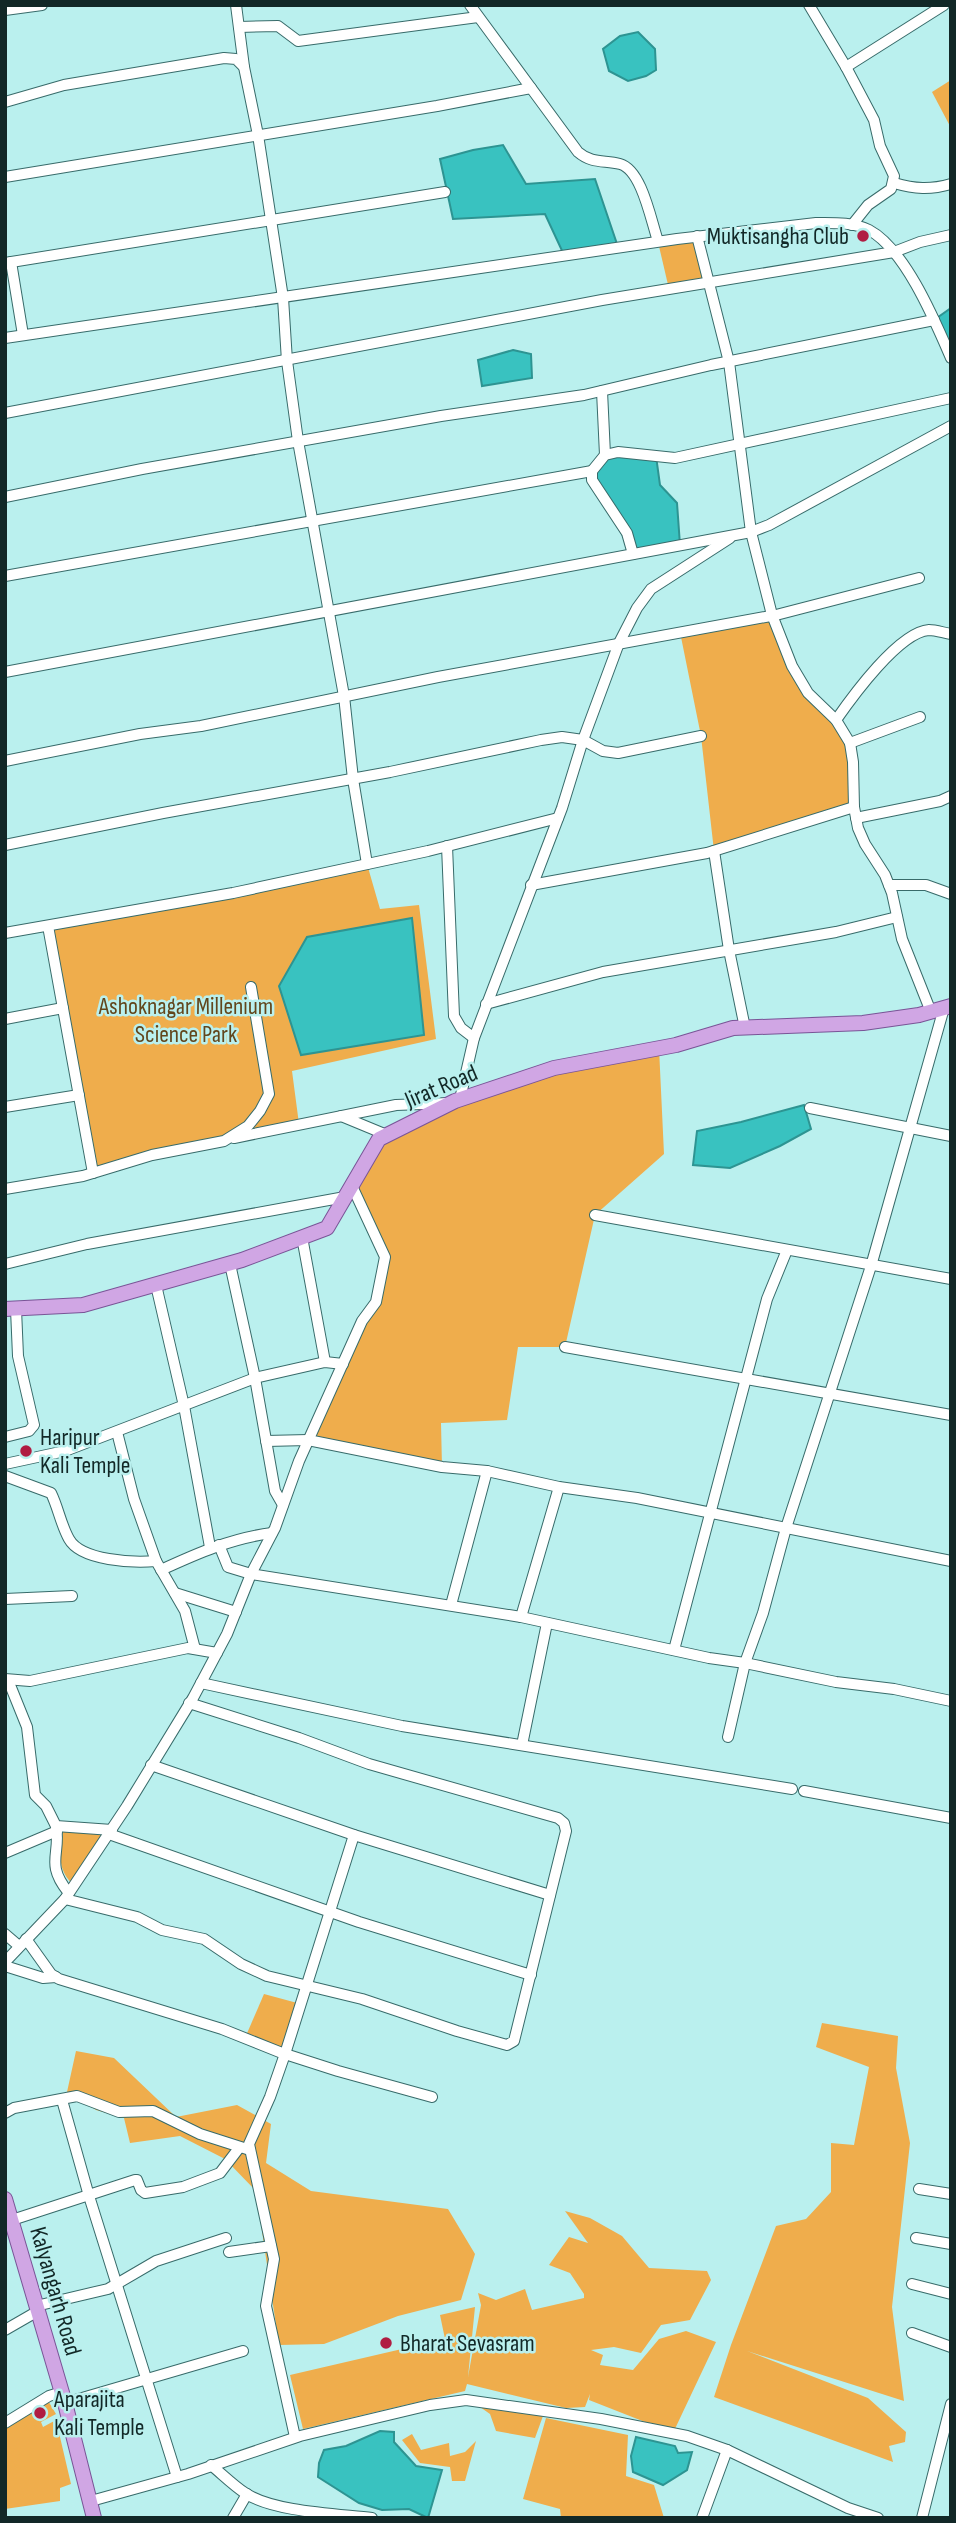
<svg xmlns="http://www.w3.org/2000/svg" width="956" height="2523" viewBox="0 0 956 2523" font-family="'Sofia Sans Condensed',sans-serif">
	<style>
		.green { fill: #efad4c }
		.water { fill: #39c2c0; stroke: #2d9492; stroke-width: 2 }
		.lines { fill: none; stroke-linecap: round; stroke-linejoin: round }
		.minor-casing { stroke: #386b6a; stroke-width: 12 }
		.major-casing { stroke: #795496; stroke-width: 16 }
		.minor { stroke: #fff; stroke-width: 10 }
		.major { stroke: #d0a6e4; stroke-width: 14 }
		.poi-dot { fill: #b01c42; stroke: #baf0ee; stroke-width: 2.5 }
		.labels { text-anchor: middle; stroke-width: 5; stroke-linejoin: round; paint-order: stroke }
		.poi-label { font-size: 24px; fill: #122827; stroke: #baf0ee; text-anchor: start }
		.park-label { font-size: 24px; fill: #62461c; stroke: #baf0ee }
		.street-label { font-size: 24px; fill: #122827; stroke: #baf0ee }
	</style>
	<rect width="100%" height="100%" fill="#baf0ee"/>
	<!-- green -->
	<g class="green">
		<polygon points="951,80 951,128 932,92"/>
		<polygon points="697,236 707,283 669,289 658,242"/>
		<polygon points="772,615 792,666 850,743 854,807 714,851 701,736 680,632"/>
		<polygon points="367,864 380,909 419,905 436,1039 292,1071 299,1124 93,1173 48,926"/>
		<polygon points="659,1048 664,1154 595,1215 565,1347 518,1347 507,1420 441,1423 442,1467 308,1440 376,1302 385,1257 352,1186 379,1139 486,1091"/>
		<path d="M62,1826L109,1832L73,1885C52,1862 65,1851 62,1826Z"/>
		<polygon points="264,1994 301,2004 285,2054 245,2038"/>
		<polygon points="822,2023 898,2036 896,2068 910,2143 892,2307 904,2401 747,2351 868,2398 906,2432 905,2442 889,2446 893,2462 714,2397 731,2345 776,2226 806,2219 831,2192 831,2143 854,2145 869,2067 816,2047"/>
		<polygon points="76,2051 114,2058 176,2117 237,2105 271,2124 266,2163 311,2191 448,2209 475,2254 461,2300 398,2316 324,2344 279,2345 256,2191 225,2159 180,2136 130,2143 124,2118 96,2110 67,2092"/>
		<polygon points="565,2211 590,2218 622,2236 649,2268 707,2271 711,2280 690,2320 661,2325 641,2353 614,2347 591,2350 603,2355 600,2365 633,2370 659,2339 686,2331 716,2342 673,2433 589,2400 590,2394 585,2407 566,2408 467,2384 465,2391 303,2429 290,2375 445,2339 440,2315 475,2307 468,2377 481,2305 478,2293 496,2300 525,2289 532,2310 584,2298 584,2294 570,2273 549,2265 569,2237 588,2243"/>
		<polygon points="47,2399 56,2414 41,2422 43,2427 56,2420 71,2484 60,2488 60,2501 5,2509 5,2428"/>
		<polygon points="480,2407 543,2416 535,2438 496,2431 490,2414"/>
		<polygon points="546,2418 628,2435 626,2476 654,2485 664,2518 561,2518 560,2509 523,2499"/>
		<polygon points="412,2434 421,2450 449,2443 450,2456 465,2452 476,2441 465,2481 452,2481 450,2467 420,2463 402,2440"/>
	</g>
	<!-- water -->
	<g class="water">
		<polygon points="638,32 655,49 656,70 646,76 628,81 609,71 603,49 620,36"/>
		<polygon points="503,145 526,184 595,179 618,247 564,255 545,214 453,219 440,159 473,150"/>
		<polygon points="951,308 951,359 934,320"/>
		<polygon points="513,350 531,354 532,378 482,386 478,360"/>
		<polygon points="605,455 656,456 660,485 677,503 680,545 633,554 592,480"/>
		<polygon points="412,918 424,1035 301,1055 279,986 307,937"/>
		<polygon points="804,1105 811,1129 780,1146 730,1168 693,1165 697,1131 741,1122"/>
		<polygon points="380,2431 394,2432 394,2442 416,2466 442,2470 428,2518 409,2509 382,2510 359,2503 318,2477 319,2463 324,2450 346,2446"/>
		<polygon points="636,2437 675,2446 678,2453 692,2452 687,2470 663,2485 633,2472 631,2456"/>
	</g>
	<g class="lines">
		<defs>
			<g id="minor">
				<polyline points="236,5 244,67"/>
				<path d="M470,5L578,152C592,164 604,160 620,164C642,170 651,221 658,241"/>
				<polyline points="809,5 846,67 874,120 880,146 894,176 891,189 868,205 852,225"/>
				<polyline points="5,10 42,5"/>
				<polyline points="239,27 278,26 298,41 478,17"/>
				<polyline points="846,67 944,5"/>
				<polyline points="5,102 64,85 224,58 236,59 244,67 258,135 283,298 287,361 298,441 344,696 353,779 367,864"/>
				<polyline points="5,177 437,106 531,88"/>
				<path d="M894,183C915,189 930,190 951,184"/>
				<polyline points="697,236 729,362 751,532 772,615 792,666 808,693 836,720 850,743 853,762 854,807 858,828 865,844 885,875 892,893 902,939 931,1012"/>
				<polyline points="11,262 23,335"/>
				<polyline points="5,263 445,192"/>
				<path d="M5,338L677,239L816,223C833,223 853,222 869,230C905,249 935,321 951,358"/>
				<polyline points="602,391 605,455"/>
				<polyline points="5,413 602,300 894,252 920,242 951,235"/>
				<polyline points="5,497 142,469 441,416 584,395 711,365 934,320"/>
				<polyline points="633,554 627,533 592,480 592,471 605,455 618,452 675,458 951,398"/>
				<polyline points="5,576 592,471"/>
				<polyline points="5,672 751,532 769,525 951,426"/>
				<path d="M836,720C852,697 899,632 929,630C936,630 944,633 951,634"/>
				<polyline points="850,743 920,717"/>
				<polyline points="5,761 140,734 201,726 438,677 776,615 919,578"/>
				<polyline points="856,818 940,801 951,796"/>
				<polyline points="5,845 163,813 390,772 541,740 562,737 583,740 603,751 618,753 701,736"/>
				<polyline points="447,846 454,1016 461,1028 474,1038"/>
				<polyline points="714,851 729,950 745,1028"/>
				<polyline points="531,885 707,853 854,807"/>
				<polyline points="889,885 926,885 951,894"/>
				<polyline points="48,926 93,1173"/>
				<polyline points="5,933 233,893 428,851 558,818"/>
				<polyline points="486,1004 603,972 836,932 897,917"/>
				<polyline points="5,1019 63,1008"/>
				<polyline points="460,1099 474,1038 562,808 583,740 619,643 637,608 651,589 730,538"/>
				<polyline points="5,1107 79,1095"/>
				<polyline points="810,1108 951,1136"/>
				<polyline points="341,1116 387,1135"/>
				<polyline points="234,1138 396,1105 449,1103"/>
				<polyline points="5,1189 83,1176 152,1155 224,1141 248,1126 260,1111 269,1094 251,987"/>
				<polyline points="595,1215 951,1279"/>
				<polyline points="302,1237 325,1362"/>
				<polyline points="5,1264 87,1244 345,1197"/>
				<polyline points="230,1264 255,1378 275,1491 283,1505"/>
				<polyline points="156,1285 184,1406 210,1547"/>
				<polyline points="565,1347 951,1415"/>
				<polyline points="117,1432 134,1499 156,1561"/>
				<polyline points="5,1437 29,1431 34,1425 18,1356 16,1309"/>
				<polyline points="266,1441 308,1440 442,1467 487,1471 559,1487 637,1498 951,1561"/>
				<polyline points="5,1464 65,1451 255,1378 325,1362 343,1364"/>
				<path d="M5,1476L51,1493C58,1507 61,1525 69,1539C81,1561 134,1563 156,1561L185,1611L195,1649"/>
				<polyline points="219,1545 228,1567 251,1574 521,1617 709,1658 745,1663 836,1682 894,1689 951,1701"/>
				<path d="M161,1570C198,1553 232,1538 272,1533"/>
				<polyline points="175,1593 236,1612"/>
				<polyline points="5,1599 72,1596"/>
				<polyline points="451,1605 487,1471"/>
				<polyline points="521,1617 559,1487"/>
				<polyline points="674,1650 767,1299 787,1250"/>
				<polyline points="5,1679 30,1681 188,1648 217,1653"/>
				<polyline points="8,1680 27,1727 35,1795 46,1806 56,1826 112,1830"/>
				<polyline points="201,1683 402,1726 792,1789"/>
				<polyline points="728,1737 745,1663 763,1613 786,1528 871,1266 944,1008"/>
				<polyline points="522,1745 547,1623"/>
				<polyline points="151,1765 354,1835 550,1895"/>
				<polyline points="804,1791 951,1818"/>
				<path d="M56,1826C61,1855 45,1863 68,1892"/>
				<polyline points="109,1834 359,1922 531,1975"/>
				<polyline points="5,1853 57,1831"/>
				<polyline points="65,1899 137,1917 162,1930 204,1939 241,1964 267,1976 362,1999 457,2031 507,2045 514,2041 566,1831 564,1823 558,1818 369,1764 299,1738 189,1703"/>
				<polyline points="5,1934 19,1946"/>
				<polyline points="26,1939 51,1974 59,1979 222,2029 282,2053 338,2071 432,2097"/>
				<polyline points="5,1962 65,1899 127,1806 193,1698 227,1634 251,1574 275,1528 299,1461 362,1321 376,1302 385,1257 352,1186"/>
				<polyline points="5,1966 43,1978 56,1977"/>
				<polyline points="62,2100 89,2196 177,2477"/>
				<polyline points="5,2113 14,2108 77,2096 119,2112 153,2111 200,2134 250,2150"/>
				<polyline points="919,2189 951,2194"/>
				<polyline points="12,2220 135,2180 137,2180 141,2190 145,2193 183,2187 220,2173 239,2148"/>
				<polyline points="916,2238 951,2244"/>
				<polyline points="229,2252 271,2246"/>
				<polyline points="912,2284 951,2294"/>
				<polyline points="36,2306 108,2289 156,2261 226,2238"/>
				<polyline points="5,2330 38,2311"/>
				<polyline points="912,2333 951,2347"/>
				<polyline points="65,2403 243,2351"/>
				<polyline points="5,2423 49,2396 62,2392"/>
				<polyline points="295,2437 266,2306 274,2259 249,2144 270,2097 285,2054 354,1835"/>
				<path d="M211,2465C222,2474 233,2485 245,2493C273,2512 338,2514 372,2518"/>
				<polyline points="91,2501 188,2474 300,2436 430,2405 466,2400 601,2419 687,2436 727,2450 848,2508 878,2518"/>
				<polyline points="233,2518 247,2494"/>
				<polyline points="702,2518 727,2450"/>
				<polyline points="922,2518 951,2404"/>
			</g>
			<g id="major">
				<polyline points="5,1309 83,1305 242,1260 327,1228 379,1139 455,1101 554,1068 676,1045 733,1028 863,1023 919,1015 951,1006"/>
				<polyline points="5,2199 65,2403 94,2518"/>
			</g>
		</defs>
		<!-- minor casing -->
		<use href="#minor" class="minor-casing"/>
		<!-- major casing -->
		<use href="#major" class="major-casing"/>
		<!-- minor -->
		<use href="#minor" class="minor"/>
		<!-- major -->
		<use href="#major" class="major"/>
	</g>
	<!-- markers -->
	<g class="poi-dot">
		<circle cx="863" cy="236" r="7"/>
		<circle cx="26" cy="1451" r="7"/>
		<circle cx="386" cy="2343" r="7"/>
		<circle cx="40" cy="2413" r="7"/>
	</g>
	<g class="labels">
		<!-- poi labels -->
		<g class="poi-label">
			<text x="849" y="244" text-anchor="end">Muktisangha Club</text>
			<text x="40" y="1445">Haripur<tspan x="40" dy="28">Kali Temple</tspan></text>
			<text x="400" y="2351">Bharat Sevasram</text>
			<text x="54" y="2407">Aparajita<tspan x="54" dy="28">Kali Temple</tspan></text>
		</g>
		<!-- park labels -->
		<g class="park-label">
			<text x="186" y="1014">Ashoknagar Millenium<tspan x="186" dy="28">Science Park</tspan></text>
		</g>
		<!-- street labels -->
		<g class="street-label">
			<text transform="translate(441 1086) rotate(-23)" y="8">Jirat Road</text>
			<text transform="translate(56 2291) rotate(74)" y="8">Kalyangarh Road</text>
		</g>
	</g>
	<!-- border -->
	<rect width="956" height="2523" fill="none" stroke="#122827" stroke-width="14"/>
</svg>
